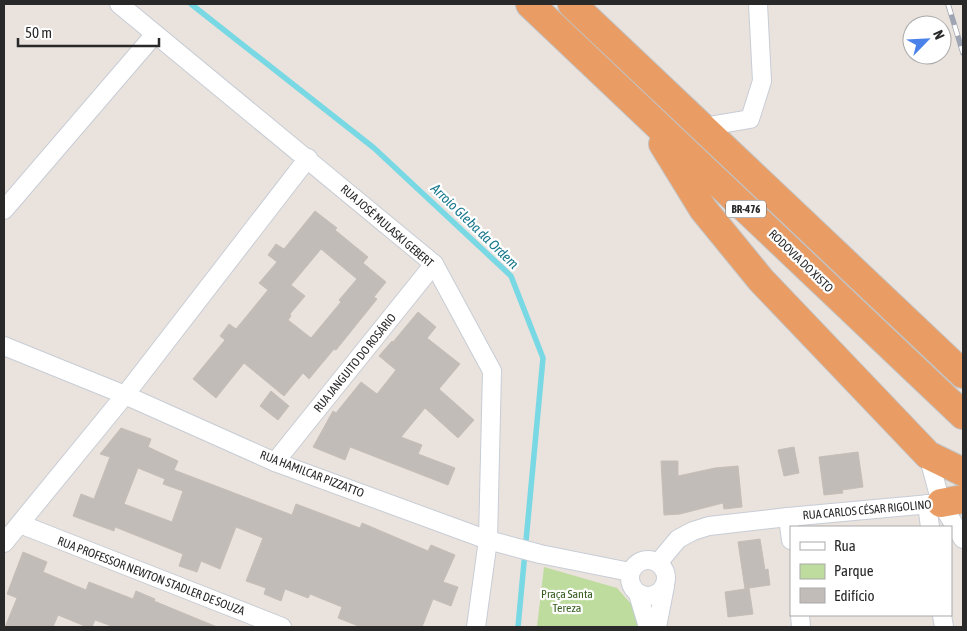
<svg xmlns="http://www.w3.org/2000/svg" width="967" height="631" viewBox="0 0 967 631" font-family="'Asap Condensed',sans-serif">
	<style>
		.green { fill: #bddc9d }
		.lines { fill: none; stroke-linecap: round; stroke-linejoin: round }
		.stream { stroke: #78d8e3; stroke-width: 5.5 }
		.building { fill: #c2bcb9; stroke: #c5bdb6; fill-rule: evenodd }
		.minor-casing { stroke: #c7cdd6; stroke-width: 20 }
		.trunk-casing { stroke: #c3c3c3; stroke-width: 30 }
		.minor { stroke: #fff; stroke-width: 18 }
		.trunk { stroke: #e99d65; stroke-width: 28 }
		.rail-casing { stroke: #9fa5b2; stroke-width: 5.5 }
		.rail { stroke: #fff; stroke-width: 4; stroke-dasharray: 11; stroke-linecap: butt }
		.labels { text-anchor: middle; stroke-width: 4.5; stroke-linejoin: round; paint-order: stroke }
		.shield { fill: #fff; stroke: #696969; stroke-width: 1 }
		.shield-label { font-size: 11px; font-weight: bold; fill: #292929 }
		.street-label { font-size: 12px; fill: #292929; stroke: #fff }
		.park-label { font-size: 12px; fill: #385f20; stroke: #fff }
		.water-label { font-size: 14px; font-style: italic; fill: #19788d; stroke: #fff }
	</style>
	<rect width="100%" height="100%" fill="#eae2dc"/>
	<!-- green -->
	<polygon class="green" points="544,567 617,588 632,605 641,627 537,627"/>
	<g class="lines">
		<!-- stream -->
		<polyline class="stream" points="191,4 374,148 511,276 543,358 518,627"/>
	</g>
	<!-- building -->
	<g class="building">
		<path d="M315,211L337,228L335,230L368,257L363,263L386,282L374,297L377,299L336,350L334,349L309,379L303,373L284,396L244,363L216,398L193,379L225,340L220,336L229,324L236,329L268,290L259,283L277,262L268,255L276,244L284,249ZM321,249L357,279L339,300L341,302L311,338L288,320L291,316L290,314L305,296L291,285Z"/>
		<polygon points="418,312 436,327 427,338 460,364 439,389 474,420 458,438 425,408 401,437 422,445 418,454 455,468 448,485 350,447 345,460 313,447 333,411 336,413 361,382 377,394 396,370 379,356 392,341 393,342"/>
		<polygon points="271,391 289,406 278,420 260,406"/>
		<path d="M121,428L151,439L148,447L178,461L174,470L229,491L292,515L296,504L360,528L362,523L428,551L431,545L455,555L443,582L458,587L451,606L433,599L422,627H361L338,618L342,607L310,594L308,598L285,589L281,601L264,594L266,588L246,581L263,538L236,527L220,569L201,561L197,572L179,566L183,554L115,527L114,531L73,516L81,494L94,499L110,457L100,454ZM138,468L165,479L163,484L183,491L172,522L124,504Z"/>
		<polygon points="794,447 799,473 784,476 778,450"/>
		<polygon points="858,452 863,487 842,490 843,493 824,495 819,457"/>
		<polygon points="661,461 678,461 678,476 715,468 738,466 742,507 724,509 723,503 680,514 664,515"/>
		<polygon points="760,539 765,570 768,569 770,585 749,588 753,614 728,617 725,592 745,589 738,542"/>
		<polygon points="23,552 47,562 43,572 86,590 89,582 133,599 136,591 155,599 154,601 217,627 114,627 95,620 92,627 87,627 58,615 53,627 5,627 17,598 7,594"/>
	</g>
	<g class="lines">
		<defs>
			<g id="minor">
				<polyline points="119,4 434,264 492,371 488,540 476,627"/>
				<polyline points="703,127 750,119 762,81 758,4"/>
				<polyline points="4,210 155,34"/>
				<polyline points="4,346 125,395 275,462 488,540 540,554 630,572"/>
				<polyline points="928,455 941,503 963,539"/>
				<polyline points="275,462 434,264"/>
				<polyline points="927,504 930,527"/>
				<polyline points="788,517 791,540"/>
				<polyline points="20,524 282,627"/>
				<polyline points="4,543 125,395 308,158"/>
				<circle cx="648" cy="578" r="18"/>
				<polyline points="658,563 678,539 693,531 709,526 788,517 941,503"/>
				<polyline points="638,594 648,627"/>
				<polyline points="800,615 801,627"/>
				<polyline points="942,615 944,627"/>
				<polyline points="657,627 665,586"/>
			</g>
			<g id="trunk">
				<polyline points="530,4 963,415"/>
				<polyline points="572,4 963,374"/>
				<polyline points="663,144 703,209 761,280 928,455 963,472"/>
				<polyline points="941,503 963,499"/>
			</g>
		</defs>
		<!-- minor casing -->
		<use href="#minor" class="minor-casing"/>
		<!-- trunk casing -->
		<use href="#trunk" class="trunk-casing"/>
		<!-- minor -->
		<use href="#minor" class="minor"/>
		<!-- trunk -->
		<use href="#trunk" class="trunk"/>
		<defs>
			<polyline id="rail" points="948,4 963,53"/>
		</defs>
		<!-- rail casing -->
		<use href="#rail" class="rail-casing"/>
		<!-- rail -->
		<use href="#rail" class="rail"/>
	</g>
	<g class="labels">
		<!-- shield labels -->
		<rect class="shield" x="726" y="200.5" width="40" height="17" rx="4"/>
		<g class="shield-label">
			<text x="746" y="213">BR-476</text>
		</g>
		<!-- street labels -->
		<g class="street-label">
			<text transform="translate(387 226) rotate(41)" y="4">RUA JOSÉ MULASKI GEBERT</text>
			<text transform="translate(801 261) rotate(44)" y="4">RODOVIA DO XISTO</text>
			<text transform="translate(355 363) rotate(-51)" y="4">RUA JANGUITO DO ROSÁRIO</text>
			<text transform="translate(312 474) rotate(21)" y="4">RUA HAMILCAR PIZZATTO</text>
			<text transform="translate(867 510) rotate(-5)" y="4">RUA CARLOS CÉSAR RIGOLINO</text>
			<text transform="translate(151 576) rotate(21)" y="4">RUA PROFESSOR NEWTON STADLER DE SOUZA</text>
		</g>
		<!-- park labels -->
		<g class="park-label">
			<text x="567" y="598">Praça Santa<tspan x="567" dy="14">Tereza</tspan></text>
		</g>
		<!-- water labels -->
		<g class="water-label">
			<text transform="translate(475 226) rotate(44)" y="5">Arroio Gleba da Ordem</text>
		</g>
	</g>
	<!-- border -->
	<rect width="967" height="631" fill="none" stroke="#292929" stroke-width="10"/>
	<!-- legend -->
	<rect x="790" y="526" width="162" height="90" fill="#ffffff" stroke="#a9a9a9"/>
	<rect x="800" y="542" width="25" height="8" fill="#ffffff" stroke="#a9a9a9"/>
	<text x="834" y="551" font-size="15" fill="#292929">Rua</text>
	<rect x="800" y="564" width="25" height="15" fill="#bddc9d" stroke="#a9a9a9"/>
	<text x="834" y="576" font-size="15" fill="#292929">Parque</text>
	<rect x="800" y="588" width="25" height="15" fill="#c2bcb9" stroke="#a9a9a9"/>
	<text x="834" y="601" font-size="15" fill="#292929">Edifício</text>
	<!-- north arrow -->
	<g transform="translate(927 40) rotate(66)"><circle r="24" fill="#ffffff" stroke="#a9a9a9"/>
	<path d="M0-4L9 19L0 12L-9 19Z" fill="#4a82e9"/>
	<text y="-8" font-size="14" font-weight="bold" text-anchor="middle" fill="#292929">N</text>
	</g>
	<!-- scale -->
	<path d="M18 38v8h141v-8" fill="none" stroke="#292929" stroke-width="2.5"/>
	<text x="25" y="38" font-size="15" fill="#292929" stroke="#ffffff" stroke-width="4" paint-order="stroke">50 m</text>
</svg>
